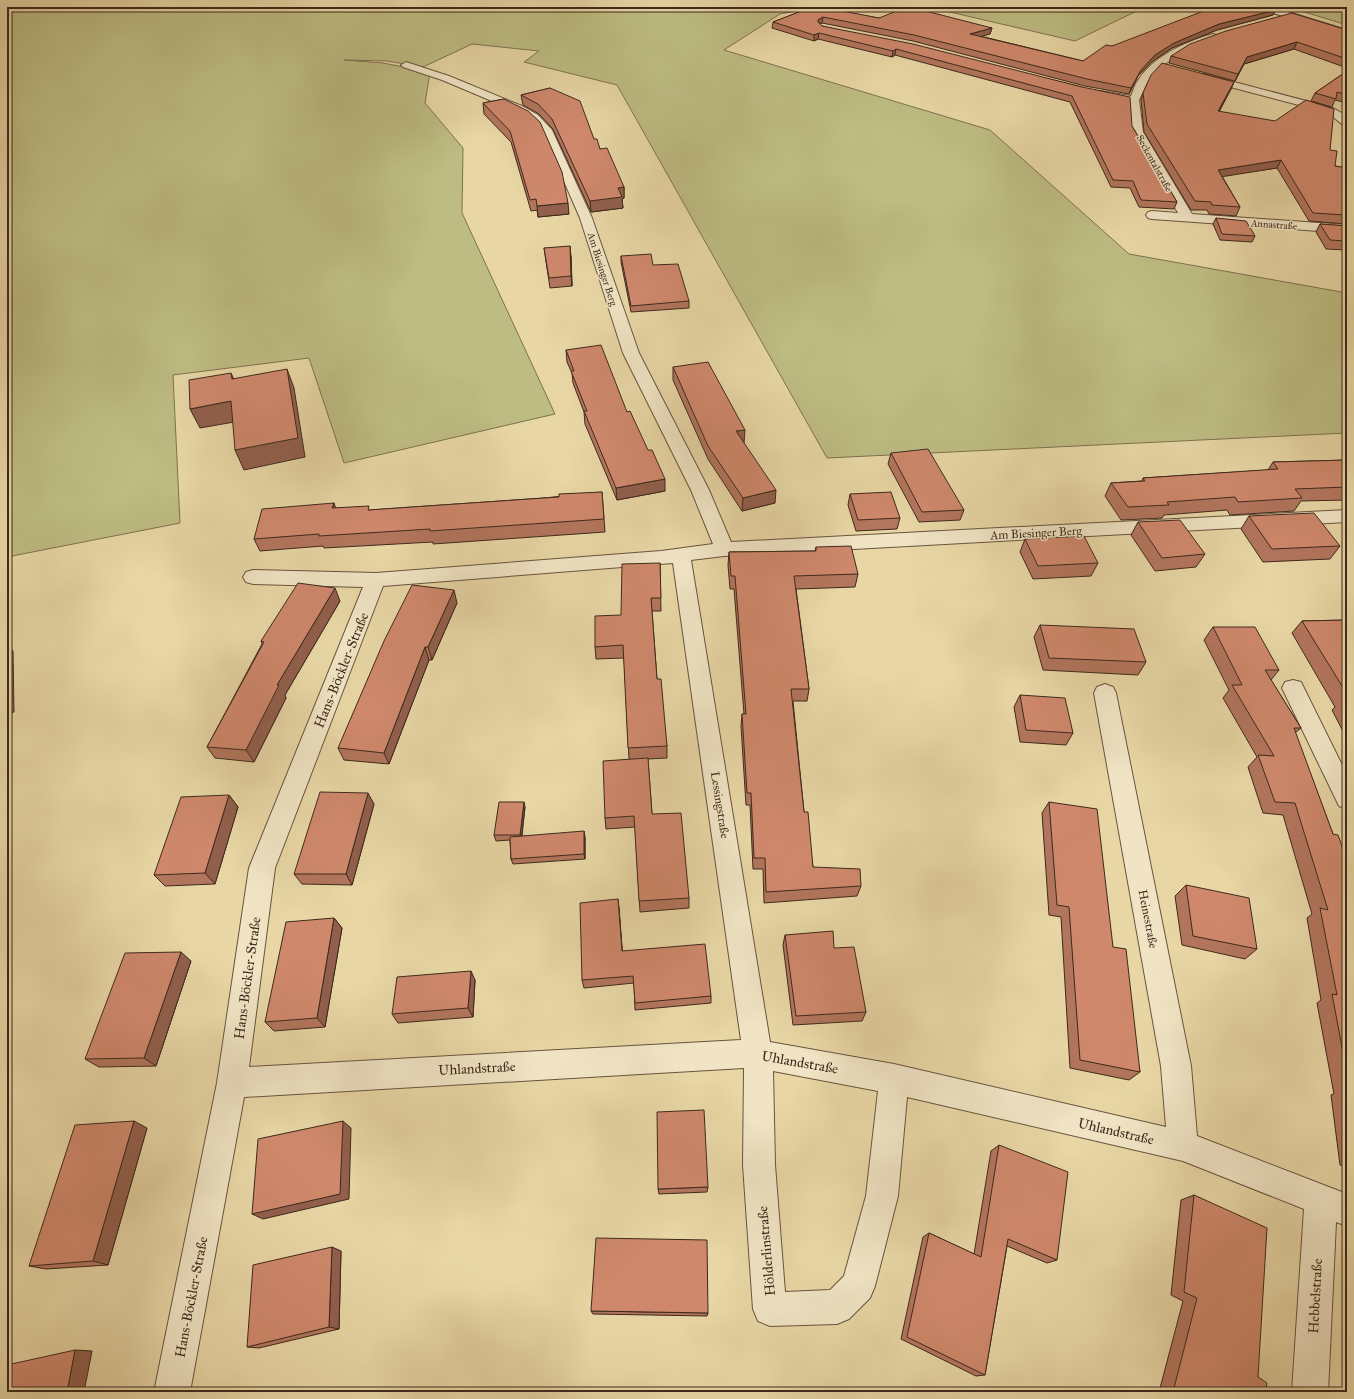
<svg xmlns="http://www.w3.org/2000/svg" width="1354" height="1399" viewBox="0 0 1354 1399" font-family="'IM FELL Great Primer',serif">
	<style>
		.green { fill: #bdbc82; stroke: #7e724f }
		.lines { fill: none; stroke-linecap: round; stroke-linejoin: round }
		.minor-casing { stroke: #68543e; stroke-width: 2 }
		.minor { fill: #f0e4c4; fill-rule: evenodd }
		.wall { fill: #b2755d; stroke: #3e291c }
		.shaded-wall { fill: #915f4c; stroke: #3e291c }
		.building { fill: #cf886c; stroke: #3e291c }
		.labels { text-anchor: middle; stroke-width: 3; stroke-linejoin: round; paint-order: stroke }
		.far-street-label { font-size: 10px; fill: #3e291c; stroke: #f0e4c4 }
		.street-label { font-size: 12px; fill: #3e291c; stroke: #f0e4c4 }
		.near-street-label { font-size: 14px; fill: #3e291c; stroke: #f0e4c4 }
	</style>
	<rect width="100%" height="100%" fill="#e8d6a5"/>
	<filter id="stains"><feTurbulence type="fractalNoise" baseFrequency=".005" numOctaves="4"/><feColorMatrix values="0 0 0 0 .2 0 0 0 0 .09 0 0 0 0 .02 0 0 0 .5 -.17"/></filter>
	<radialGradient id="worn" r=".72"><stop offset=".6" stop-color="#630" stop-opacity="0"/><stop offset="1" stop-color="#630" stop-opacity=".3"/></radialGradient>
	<!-- green -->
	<g class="green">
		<polygon points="7,7 818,7 780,14 724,50 990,130 1129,254 1347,293 1347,433 827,458 617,85 524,62 539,51 472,44 423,67 387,61 344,60 383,63 430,72 425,103 463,148 462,213 555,414 344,463 309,358 173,375 180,523 7,557"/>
		<polygon points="928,7 1145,7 1075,41"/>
		<polygon points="1288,7 1347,7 1347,25"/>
	</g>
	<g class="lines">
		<defs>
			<g id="minor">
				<polygon points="1259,7 1272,7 1347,30 1347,36 1260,9"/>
				<path d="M1213,34L1216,35L1218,37L1216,39L1187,50L1160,67L1148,81L1139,100L1143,132L1192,214L1347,225V233L1152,219L1148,218L1146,215L1148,212L1152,211L1178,213L1131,132L1129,102L1100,97L1095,94L1100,91L1131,96C1133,91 1135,84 1139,79C1154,56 1187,41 1213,34Z"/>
				<path d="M406,62L449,76L522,106L538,115L552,130L592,218L639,353L709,490L731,542L1347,510V522L724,556L691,560L770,1042L894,1064L1166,1127L1161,1066L1094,693L1097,687L1105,684L1113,687L1116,693L1191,1066L1197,1136L1347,1194V1226L1336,1222L1328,1392H1292L1304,1209L1183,1161L907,1097L898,1196L875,1286L870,1298L849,1319L837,1324L770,1326L758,1321L753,1309L743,1165L744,1068L244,1097L190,1392H154L217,1083L249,868L363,587L253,584L246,582L243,577L246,572L253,570L376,573L661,551L713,544L691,490L623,353L580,218L542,131L530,120L506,107L442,80L403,67L401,65ZM673,563L741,1040L249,1067L275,868L383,586ZM773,1071L878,1091L866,1196L844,1276L830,1290L785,1292L775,1165Z"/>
				<polygon points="1204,74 1333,108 1347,116 1347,126 1343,125 1332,116 1318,110 1200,79 1199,77 1200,75"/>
				<polygon points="1293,680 1301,682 1347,775 1347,809 1339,806 1282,688 1285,682"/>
			</g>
		</defs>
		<!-- minor casing -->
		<use href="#minor" class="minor-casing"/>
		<!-- minor -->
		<use href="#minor" class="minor"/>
	</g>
	<!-- wall -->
	<g class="wall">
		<polygon points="812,7 879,18 992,28 990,34 980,36 1083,61 1112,46 1276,10 1273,15 1217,30 1172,48 1153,61 1138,76 1129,94 1085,86 913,41 822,23 820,24 822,26 1082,87 1132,126 1177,202 1174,209 1139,207 1130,188 1111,187 1070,102 895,55 892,57 818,39 814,41 772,28 773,22"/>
		<polygon points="1347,30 1347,68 1294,49 1244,64 1235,81 1169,63 1171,56"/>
		<polygon points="1347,71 1347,103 1335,100 1332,107 1311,101 1315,93"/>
		<polygon points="1234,82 1231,89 1219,112 1330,150 1335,166 1347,168 1347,224 1309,221 1277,168 1222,176 1240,207 1236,216 1209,214 1207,210 1191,210 1144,132 1141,100 1143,93"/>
		<polygon points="550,88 594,139 600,149 624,187 624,198 622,199 623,208 591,212 553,129 539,114 523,105 521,95"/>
		<polygon points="504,99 569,214 538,217 537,210 531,211 511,142 484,114 483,103"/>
		<polygon points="1216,218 1255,236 1252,242 1220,240 1213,224"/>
		<polygon points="1320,224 1347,226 1347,250 1326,249 1316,232"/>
		<polygon points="544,248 571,256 572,286 550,288"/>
		<polygon points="621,256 653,265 689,301 689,308 631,312 621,262"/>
		<polygon points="566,350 627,412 665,491 617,500 585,424 584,412 573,383 572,373 567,362"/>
		<polygon points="673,367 744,443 775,503 742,511 708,459 673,380"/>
		<polygon points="891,453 964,510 960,520 919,522 888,464"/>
		<polygon points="1347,460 1347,500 1301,501 1294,511 1230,515 1227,510 1164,515 1162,518 1121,520 1105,496 1111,483 1142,481 1143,478 1268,470 1273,462"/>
		<polygon points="602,492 605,532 433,544 433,542 324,548 323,546 260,551 254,539 334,503 335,508 370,510 544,498"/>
		<polygon points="850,494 900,518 897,529 856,531 848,505"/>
		<polygon points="1249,516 1340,546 1330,559 1263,562 1241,529"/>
		<polygon points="1138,522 1205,554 1196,567 1155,571 1131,535"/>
		<polygon points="1025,539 1098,563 1091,576 1033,579 1020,552"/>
		<polygon points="816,547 858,574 855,587 796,589 809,689 807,701 793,701 804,812 813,867 861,886 857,896 764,903 763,869 753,869 750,805 746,805 741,726 742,714 744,714 734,589 730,589 728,565 729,552 815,551"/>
		<polygon points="660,563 661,611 652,611 657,679 667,746 667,758 648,759 652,814 689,898 689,908 640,912 635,827 606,829 605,818 629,759 624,658 596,659 595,647 621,615"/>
		<polygon points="340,601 285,695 286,698 254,762 215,758 207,747 262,644 261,641"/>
		<polygon points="457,603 432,660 429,660 389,764 344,760 338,748"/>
		<polygon points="1347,620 1347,739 1332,710 1335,707 1292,633 1302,621"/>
		<polygon points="1040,625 1146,662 1138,675 1043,670 1034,637"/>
		<polygon points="1213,627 1279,670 1271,680 1301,728 1295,733 1333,834 1347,860 1347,1167 1340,1165 1331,1095 1334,1094 1317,1003 1321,1000 1307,918 1312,914 1283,815 1263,813 1248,767 1257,757 1223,698 1229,690 1204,640"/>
		<polygon points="1020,695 1073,733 1066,745 1020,742 1014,707"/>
		<polygon points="229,795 238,807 215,884 165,886 154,875"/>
		<polygon points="1049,802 1113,947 1140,1072 1129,1080 1070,1068 1061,917 1049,915 1042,813"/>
		<polygon points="374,804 352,885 302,884 294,874"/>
		<polygon points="525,807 522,836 585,837 585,859 513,864 511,859 510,840 496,841 494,835"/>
		<polygon points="1186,885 1257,949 1245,959 1182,945 1175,896"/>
		<polygon points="619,908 622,951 711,996 711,1003 635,1010 634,983 584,988 582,980"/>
		<polygon points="334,918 342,928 325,1027 274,1031 265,1022"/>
		<polygon points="785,935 834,948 866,1012 862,1021 793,1025 783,945"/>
		<polygon points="191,961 156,1066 99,1067 85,1059"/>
		<polygon points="475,980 473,1017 398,1023 392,1014"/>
		<polygon points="147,1128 108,1265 46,1269 29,1266"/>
		<polygon points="999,1145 1057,1260 1047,1263 1007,1246 985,1375 976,1376 901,1339 923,1237 929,1233 974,1254 991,1151"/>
		<polygon points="708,1187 707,1192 659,1194 658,1189"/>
		<polygon points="1194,1195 1258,1377 1265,1392 1159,1392 1183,1301 1171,1295 1181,1200"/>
		<polygon points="341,1251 339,1329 259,1348 247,1347"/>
		<polygon points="591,1311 708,1313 707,1316 593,1314"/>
	</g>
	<!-- shaded-wall -->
	<g class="shaded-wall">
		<polygon points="1276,10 1273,15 1217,30 1172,48 1153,61 1138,76 1129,94 1131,88 1141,70 1155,55 1174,43 1219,24"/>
		<polygon points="823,17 822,23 817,26 818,20"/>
		<polygon points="992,28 990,34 969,40 970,34"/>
		<polygon points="819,33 818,39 814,41 814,35"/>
		<polygon points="1297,42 1294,49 1244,64 1235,81 1238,74 1247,57"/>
		<polygon points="896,49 895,55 892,57 893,51"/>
		<polygon points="1234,82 1231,89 1215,119 1218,111"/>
		<polygon points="1281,160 1277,168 1214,178 1218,170"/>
		<polygon points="624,187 624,198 622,199 623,208 591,212 590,201 618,188"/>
		<polygon points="568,203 569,214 538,217 537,206"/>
		<polygon points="570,246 571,256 572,286 571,276"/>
		<polygon points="287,369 294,388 305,457 244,470 235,450"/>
		<polygon points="231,373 240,392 232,379"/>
		<polygon points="231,401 240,421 200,428 190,409"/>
		<polygon points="745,430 744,443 736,431"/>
		<polygon points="665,479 665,491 617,500 616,488"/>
		<polygon points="776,490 775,503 742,511 743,498"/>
		<polygon points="334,503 338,516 332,508"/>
		<polygon points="335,588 340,601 285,695 286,698 254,762 246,750 277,685"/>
		<polygon points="454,590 457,603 432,660 428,647"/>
		<polygon points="7,644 13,651 14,712 7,714"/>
		<polygon points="425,647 429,660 389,764 384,753"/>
		<polygon points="368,793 374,804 352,885 346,874"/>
		<polygon points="229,795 238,807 215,884 205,873"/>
		<polygon points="524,802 525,807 521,840 520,835"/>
		<polygon points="584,831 585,837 585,859 584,854"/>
		<polygon points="618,899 619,908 623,959 622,951"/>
		<polygon points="334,918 342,928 325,1027 317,1018"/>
		<polygon points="181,952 191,961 156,1066 144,1058"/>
		<polygon points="471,971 475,980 473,1017 468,1008"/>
		<polygon points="134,1121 147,1128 108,1265 93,1261"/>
		<polygon points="343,1121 351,1128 349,1199 263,1219 252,1214"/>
		<polygon points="332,1247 341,1251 339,1329 329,1327"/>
		<polygon points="75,1350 92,1351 84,1392 67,1392"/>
	</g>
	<!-- building -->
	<g class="building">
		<polygon points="812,7 822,7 879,18 907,7 910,7 992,28 970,34 1083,61 1106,45 1112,46 1214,7 1266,7 1276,10 1219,24 1174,43 1155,55 1141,70 1131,88 1087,79 914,35 823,17 818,20 818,22 822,26 913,44 1082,87 1130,97 1132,126 1177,202 1141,200 1133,181 1113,180 1072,96 896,49 893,51 819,33 814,35 773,22"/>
		<polygon points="1292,13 1347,30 1347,59 1297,42 1247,57 1238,74 1171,56 1190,44 1226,31"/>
		<polygon points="1162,63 1234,82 1218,111 1275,121 1306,100 1334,109 1330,150 1337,151 1335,166 1347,168 1347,215 1313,213 1281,160 1218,170 1240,207 1212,205 1211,202 1195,201 1147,124 1143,93 1151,75"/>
		<polygon points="1347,71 1347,95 1337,92 1336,99 1315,93"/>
		<polygon points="550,88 580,101 594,139 597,139 600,149 607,148 624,187 618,188 622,197 590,201 552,119 538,104 521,95"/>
		<polygon points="504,99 528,111 540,122 562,172 568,203 537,206 536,199 530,200 510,131 483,103"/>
		<polygon points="1216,218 1246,221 1255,236 1222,234"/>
		<polygon points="1320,224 1347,226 1347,241 1330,240"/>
		<polygon points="570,246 571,276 549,278 544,248"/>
		<polygon points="651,254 653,265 678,264 689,301 631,306 621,256"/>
		<polygon points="601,345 627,412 630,411 648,450 652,450 665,479 616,488 584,411 587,411 571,371 574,371 566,350"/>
		<polygon points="708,362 745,430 736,431 776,490 743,498 708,446 673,367"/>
		<polygon points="287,369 298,438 235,450 231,401 190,409 189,380 231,373 232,379"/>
		<polygon points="928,449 964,510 922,512 891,453"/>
		<polygon points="1347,460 1347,487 1295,489 1302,498 1238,502 1235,497 1167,502 1169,505 1128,507 1111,483 1145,481 1143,478 1278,469 1273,462"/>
		<polygon points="602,492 604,519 430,531 430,529 319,536 319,534 254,539 262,509 334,503 332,508 369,506 368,510 544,498 559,497 559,494"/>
		<polygon points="891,492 900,518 858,520 850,494"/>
		<polygon points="1314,513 1340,546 1272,549 1249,516"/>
		<polygon points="1180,520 1205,554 1162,558 1138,522"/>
		<polygon points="1084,536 1098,563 1038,566 1025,539"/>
		<polygon points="851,546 858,574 794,576 809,689 791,689 804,812 808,812 813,867 860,869 861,886 766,892 765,858 754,858 751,793 747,793 742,714 746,714 735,576 731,576 729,552 816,551 816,547"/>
		<polygon points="660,563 661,598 651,598 657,679 661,679 667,746 628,748 623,645 595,647 595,616 621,615 622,564"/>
		<polygon points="298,583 335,588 277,685 279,685 246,750 207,747 264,642 261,641"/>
		<polygon points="412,585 454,590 428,647 425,647 384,753 338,748 384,641"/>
		<polygon points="1347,620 1347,694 1302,621"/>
		<polygon points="1040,625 1134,629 1146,662 1049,658"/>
		<polygon points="1213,627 1255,627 1279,670 1265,670 1301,728 1294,728 1333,834 1338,835 1347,860 1347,1074 1332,994 1337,995 1320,908 1328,910 1295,803 1275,802 1258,755 1274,756 1232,685 1242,685"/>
		<polygon points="1020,695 1065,698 1073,733 1026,730"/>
		<polygon points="1344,698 1347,698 1347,704"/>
		<polygon points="648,758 652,814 681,813 689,898 639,901 634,816 605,818 603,761"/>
		<polygon points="320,792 368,793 346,874 294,874"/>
		<polygon points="229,795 205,873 154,875 181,797"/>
		<polygon points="499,802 524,802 520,835 494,835"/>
		<polygon points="1049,802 1097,809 1113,947 1126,949 1140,1072 1080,1060 1069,907 1057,905"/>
		<polygon points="584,831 584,854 511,859 510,837"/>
		<polygon points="1186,885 1249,898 1257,949 1193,936"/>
		<polygon points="618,899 622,951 705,944 711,996 635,1003 633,976 582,980 580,903"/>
		<polygon points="334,918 317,1018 265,1022 286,922"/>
		<polygon points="833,931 834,948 854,947 866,1012 796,1016 785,935"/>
		<polygon points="181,952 144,1058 85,1059 125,953"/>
		<polygon points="471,971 468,1008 392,1014 397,977"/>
		<polygon points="704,1110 708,1187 658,1189 657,1112"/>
		<polygon points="134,1121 93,1261 29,1266 75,1125"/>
		<polygon points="343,1121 340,1194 252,1214 258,1139"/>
		<polygon points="999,1145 1068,1172 1057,1260 1008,1239 985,1375 907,1337 929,1233 981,1257"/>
		<polygon points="1194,1195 1267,1228 1258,1377 1267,1383 1265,1392 1173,1392 1197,1298 1184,1292"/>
		<polygon points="596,1238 707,1240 708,1313 591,1311"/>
		<polygon points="332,1247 329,1327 247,1347 253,1265"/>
		<polygon points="75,1350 67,1392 7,1392 7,1365"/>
	</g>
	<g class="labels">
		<!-- far-street labels -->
		<g class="far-street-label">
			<text transform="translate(1155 163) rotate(61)" y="4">Seckentalstraße</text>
			<text transform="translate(1274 224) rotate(4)" y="4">Annastraße</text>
			<text transform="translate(603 269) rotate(72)" y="4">Am Biesinger Berg</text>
		</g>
		<!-- street labels -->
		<g class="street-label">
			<text transform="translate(1036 533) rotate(-3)" y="4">Am Biesinger Berg</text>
			<text transform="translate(720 805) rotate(81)" y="4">Lessingstraße</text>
			<text transform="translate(1148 919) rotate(79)" y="4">Heinestraße</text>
		</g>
		<!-- near-street labels -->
		<g class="near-street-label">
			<text transform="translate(341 670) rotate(-68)" y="5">Hans-Böckler-Straße</text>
			<text transform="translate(247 978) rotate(-82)" y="5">Hans-Böckler-Straße</text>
			<text transform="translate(800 1062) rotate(10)" y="5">Uhlandstraße</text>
			<text transform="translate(477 1068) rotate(-3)" y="5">Uhlandstraße</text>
			<text transform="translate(1116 1131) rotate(13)" y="5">Uhlandstraße</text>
			<text transform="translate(766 1251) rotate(-95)" y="5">Hölderlinstraße</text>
			<text transform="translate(1315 1296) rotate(-87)" y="5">Hebbelstraße</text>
			<text transform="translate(191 1297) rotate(-79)" y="5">Hans-Böckler-Straße</text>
		</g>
	</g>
	<!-- margin -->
	<rect width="1354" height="1399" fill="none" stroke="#e8d6a5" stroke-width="24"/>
	<rect x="8" y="8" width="1338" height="1383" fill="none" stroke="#3e291c" stroke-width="2"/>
	<rect x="12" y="12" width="1330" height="1375" fill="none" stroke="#3e291c"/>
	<rect width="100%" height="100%" filter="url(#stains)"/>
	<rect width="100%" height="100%" fill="url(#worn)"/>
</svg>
